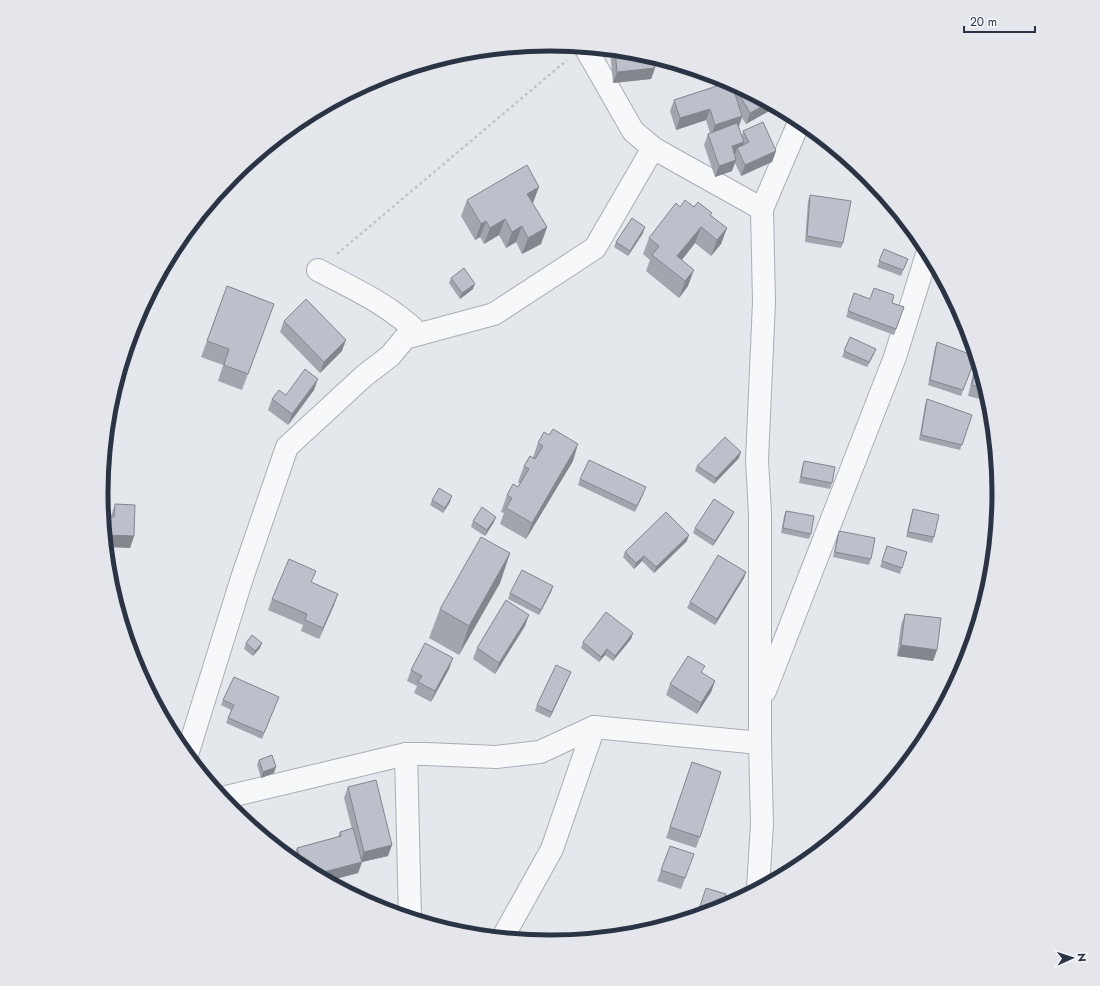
<svg xmlns="http://www.w3.org/2000/svg" width="1100" height="986" viewBox="0 0 1100 986" font-family="Jost,sans-serif">
	<style>
		.lines { fill: none; stroke-linecap: round; stroke-linejoin: round }
		.street-casing { stroke: #a9aeb7; stroke-width: 24 }
		.path { stroke: #c2c5cb; stroke-width: 2.5; stroke-dasharray: 3 3; stroke-linecap: butt }
		.street { stroke: #f7f8fa; stroke-width: 22 }
		.wall { fill: #a1a5ae }
		.shaded-wall { fill: #83868d }
		.building { fill: #bbc0ca; stroke: #83868d }
		.rim { fill: none; stroke: #2b3445; stroke-width: 5 }
	</style>
	<rect width="100%" height="100%" fill="#e4e7ec"/>
	<g class="lines">
		<defs>
			<g id="street">
				<polyline points="585,47 633,131 653,148 762,209"/>
				<path d="M318,270C354,289 390,305 419,334"/>
				<polyline points="765,691 895,357 928,251"/>
				<polyline points="406,754 410,918"/>
				<polyline points="187,755 242,578 287,447 364,376 390,356 405,338 494,314 595,248 653,148"/>
				<polyline points="222,798 406,754 426,754 496,757 540,752 594,727"/>
				<polyline points="758,888 762,824 760,743 760,514 757,460 764,302 762,209 800,120"/>
				<polyline points="503,937 552,849 594,727 760,743"/>
			</g>
		</defs>
		<!-- street casing -->
		<use href="#street" class="street-casing"/>
		<!-- path -->
		<polyline class="path" points="337,254 567,60"/>
		<!-- street -->
		<use href="#street" class="street"/>
	</g>
	<!-- wall -->
	<g class="wall">
		<polygon points="610,50 638,53 655,68 651,79 613,83"/>
		<polygon points="681,66 697,71 682,72"/>
		<polygon points="729,82 776,107 746,124 742,118 739,127 742,136 743,131 776,151 772,162 741,176 735,163 732,171 715,177 704,145 708,134 710,133 706,120 676,130 670,111 674,100"/>
		<polygon points="810,195 843,243 841,248 805,242 808,201"/>
		<polygon points="467,200 533,204 547,227 541,244 522,254 516,242 506,248 499,235 484,244 480,237 475,240 461,216"/>
		<polygon points="680,207 694,207 711,216 727,228 721,244 711,256 695,243 682,260 688,286 679,298 646,271 650,260 643,254 649,238"/>
		<polygon points="643,233 628,256 614,247 616,242"/>
		<polygon points="884,249 908,259 901,276 877,267"/>
		<polygon points="451,278 473,289 460,299 449,283"/>
		<polygon points="227,286 274,304 242,390 218,381 223,365 201,357"/>
		<polygon points="854,293 870,299 892,303 904,307 894,335 846,317"/>
		<polygon points="284,321 342,351 320,373 280,332"/>
		<polygon points="850,337 874,354 867,367 842,357"/>
		<polygon points="937,342 976,357 961,396 928,385 935,347"/>
		<polygon points="976,359 990,406 982,404 984,400 968,396"/>
		<polygon points="314,390 288,425 268,410 272,399 286,395"/>
		<polygon points="927,399 972,415 960,450 919,440 925,405"/>
		<polygon points="538,443 573,461 526,539 500,524 504,513 501,512 507,495 518,487 520,484 518,482 524,466 533,457"/>
		<polygon points="739,458 714,484 695,471 697,466"/>
		<polygon points="804,461 832,483 830,489 799,483 802,467"/>
		<polygon points="580,479 644,493 635,512 578,485"/>
		<polygon points="432,500 450,502 443,513 430,505"/>
		<polygon points="115,504 134,536 130,548 111,516"/>
		<polygon points="913,509 934,537 932,543 906,537 911,515"/>
		<polygon points="786,511 811,534 809,539 781,533 784,516"/>
		<polygon points="734,512 731,518 713,546 693,533 695,528"/>
		<polygon points="473,521 494,522 485,536 471,527"/>
		<polygon points="839,531 871,559 869,565 833,557 837,537"/>
		<polygon points="687,541 654,573 642,561 634,569 623,557 625,552"/>
		<polygon points="887,546 907,552 900,574 880,567"/>
		<polygon points="510,553 500,583 459,655 429,638 440,609"/>
		<polygon points="744,578 715,625 687,608 690,602"/>
		<polygon points="553,586 551,592 539,615 508,599 510,593"/>
		<polygon points="338,594 334,605 319,639 301,631 303,625 268,610 272,599"/>
		<polygon points="905,614 937,650 933,661 897,656 901,625"/>
		<polygon points="525,626 495,674 473,659 477,648"/>
		<polygon points="633,633 631,639 613,661 605,655 599,662 581,648 583,642"/>
		<polygon points="246,643 260,648 253,656 244,649"/>
		<polygon points="449,669 431,702 414,693 417,686 407,681 411,670"/>
		<polygon points="571,672 550,718 535,711 537,705"/>
		<polygon points="715,681 711,692 697,714 666,695 670,684"/>
		<polygon points="279,697 262,739 226,723 231,710 221,705 223,700"/>
		<polygon points="259,760 274,773 261,778 257,765"/>
		<polygon points="692,762 700,837 696,848 666,838"/>
		<polygon points="348,787 388,856 362,862 358,873 328,881 300,866 294,856 297,848 338,837 340,832 352,829 344,798"/>
		<polygon points="670,846 694,854 681,889 657,881"/>
	</g>
	<!-- shaded-wall -->
	<g class="shaded-wall">
		<polygon points="684,67 697,71 682,72"/>
		<polygon points="655,68 651,79 613,83 617,72"/>
		<polygon points="768,103 776,107 746,124 750,113"/>
		<polygon points="710,109 706,120 676,130 680,118"/>
		<polygon points="742,116 738,127 711,136 715,125"/>
		<polygon points="744,142 740,153 737,148 735,154 727,157 732,146"/>
		<polygon points="776,151 772,162 741,176 745,165"/>
		<polygon points="736,160 732,171 715,177 719,166"/>
		<polygon points="539,187 533,203 527,194"/>
		<polygon points="505,219 499,235 484,244 490,228"/>
		<polygon points="486,221 480,237 475,240 481,224"/>
		<polygon points="522,226 516,242 506,248 512,232"/>
		<polygon points="547,227 541,244 522,254 528,238"/>
		<polygon points="645,227 643,233 628,256 630,251"/>
		<polygon points="701,227 695,243 673,271 677,256"/>
		<polygon points="727,228 721,244 711,256 717,240"/>
		<polygon points="694,270 688,286 679,298 685,281"/>
		<polygon points="475,284 473,289 460,299 462,293"/>
		<polygon points="346,340 342,351 320,373 324,362"/>
		<polygon points="876,349 874,354 867,367 869,362"/>
		<polygon points="318,379 314,390 288,425 292,414"/>
		<polygon points="578,444 573,461 526,539 532,523"/>
		<polygon points="741,452 739,458 714,484 716,478"/>
		<polygon points="452,496 450,502 443,513 445,508"/>
		<polygon points="734,512 731,518 713,546 715,541"/>
		<polygon points="496,517 494,522 485,536 487,530"/>
		<polygon points="105,535 134,536 130,548 106,547"/>
		<polygon points="689,535 687,541 654,573 656,567"/>
		<polygon points="510,553 500,583 459,655 469,626"/>
		<polygon points="644,556 642,561 634,569 636,563"/>
		<polygon points="746,572 744,578 715,625 717,619"/>
		<polygon points="553,586 551,592 539,615 541,610"/>
		<polygon points="338,594 334,605 319,639 323,628"/>
		<polygon points="529,615 525,626 495,674 499,663"/>
		<polygon points="633,633 631,639 613,661 615,656"/>
		<polygon points="262,643 260,648 253,656 255,651"/>
		<polygon points="901,645 937,650 933,661 897,656"/>
		<polygon points="607,649 605,655 599,662 601,657"/>
		<polygon points="453,658 449,669 431,702 435,691"/>
		<polygon points="571,672 569,677 550,718 552,712"/>
		<polygon points="715,681 711,692 697,714 701,703"/>
		<polygon points="276,767 274,773 261,778 263,772"/>
		<polygon points="392,845 388,856 362,862 358,873 328,881 316,874 360,862 364,852"/>
	</g>
	<!-- building -->
	<g class="building">
		<polygon points="615,50 638,53 654,58 655,68 617,72"/>
		<polygon points="729,82 732,84 742,116 715,125 710,109 680,118 674,100"/>
		<polygon points="733,84 768,103 750,113"/>
		<polygon points="763,122 776,151 745,165 737,148 749,142 743,131"/>
		<polygon points="737,123 744,142 732,146 736,160 719,166 708,134"/>
		<polygon points="527,165 539,187 527,194 547,227 528,238 522,226 512,232 505,219 490,228 486,221 481,224 467,200"/>
		<polygon points="810,195 851,201 843,243 807,236"/>
		<polygon points="685,200 694,207 698,202 712,213 710,215 727,228 717,240 701,227 677,256 694,270 685,281 652,255 659,246 649,238 676,203 680,207"/>
		<polygon points="632,218 645,227 630,251 616,242"/>
		<polygon points="884,249 908,259 903,270 879,261"/>
		<polygon points="464,268 475,284 462,293 451,278"/>
		<polygon points="227,286 274,304 248,374 224,365 229,349 207,341"/>
		<polygon points="874,288 894,295 892,303 904,307 896,329 848,311 854,293 870,299"/>
		<polygon points="306,299 346,340 324,362 284,321"/>
		<polygon points="850,337 876,349 869,362 844,351"/>
		<polygon points="937,342 975,356 976,357 963,390 930,380"/>
		<polygon points="977,362 985,388 972,385"/>
		<polygon points="305,369 318,379 292,414 272,399 279,390 286,395"/>
		<polygon points="113,393 119,394 103,468 110,405"/>
		<polygon points="927,399 972,415 962,445 921,435"/>
		<polygon points="553,429 578,444 532,523 506,508 512,498 507,495 513,484 518,487 529,469 524,466 530,456 535,459 543,446 538,443 544,432 549,435"/>
		<polygon points="725,437 741,452 716,478 697,466"/>
		<polygon points="589,460 646,487 637,506 580,479"/>
		<polygon points="804,461 835,467 832,483 801,477"/>
		<polygon points="439,488 452,496 445,508 432,500"/>
		<polygon points="714,499 734,512 715,541 695,528"/>
		<polygon points="115,504 135,505 134,536 105,535 103,516 114,517"/>
		<polygon points="482,507 496,517 487,530 473,521"/>
		<polygon points="913,509 939,515 934,537 908,532"/>
		<polygon points="786,511 814,516 811,534 783,528"/>
		<polygon points="666,512 689,535 656,567 644,556 636,563 625,552"/>
		<polygon points="839,531 875,538 871,559 835,552"/>
		<polygon points="481,537 510,553 469,626 440,609"/>
		<polygon points="887,546 907,552 902,568 882,561"/>
		<polygon points="718,555 746,572 717,619 690,602"/>
		<polygon points="289,559 316,571 311,582 338,594 323,628 305,620 307,614 272,599"/>
		<polygon points="522,570 553,586 541,610 510,593"/>
		<polygon points="506,600 529,615 499,663 477,648"/>
		<polygon points="606,612 633,633 615,656 607,649 601,657 583,642"/>
		<polygon points="905,614 941,618 937,650 901,645"/>
		<polygon points="252,635 262,643 255,651 246,643"/>
		<polygon points="425,643 453,658 435,691 418,682 422,676 411,670"/>
		<polygon points="688,656 705,666 701,672 715,681 701,703 670,684"/>
		<polygon points="556,665 571,672 552,712 537,705"/>
		<polygon points="234,677 279,697 264,733 228,718 234,705 223,700"/>
		<polygon points="272,755 276,767 263,772 259,760"/>
		<polygon points="692,762 721,772 700,837 670,827"/>
		<polygon points="376,780 392,845 364,852 348,787"/>
		<polygon points="353,828 362,862 316,874 300,866 290,858 299,855 297,848 341,836 340,832"/>
		<polygon points="670,846 694,854 685,878 661,870"/>
		<polygon points="706,888 726,894 722,908 697,915"/>
	</g>
	<!-- crop -->
	<path d="M0 0H1100V986H0ZM108 493a442 442 0 1 1 884 0a442 442 0 1 1-884 0Z" fill="#e4e6eb" fill-rule="evenodd"/>
	<path class="rim" d="M108 493a442 442 0 1 1 884 0a442 442 0 1 1-884 0Z"/>
	<!-- north arrow -->
	<g transform="translate(1072 958) rotate(87)" stroke="#f4f6f9" stroke-width="3" paint-order="stroke">
	<path d="M0-3L7 15L0 10L-7 15Z" fill="#2b3445"/>
	<text y="-6" font-size="11" font-weight="bold" text-anchor="middle" fill="#2b3445">N</text>
	</g>
	<!-- scale -->
	<path d="M964 26v6h71v-6" fill="none" stroke="#2b3445" stroke-width="2"/>
	<text x="970" y="26" font-size="12" fill="#2b3445" stroke="#f4f6f9" stroke-width="3" paint-order="stroke">20 m</text>
</svg>
